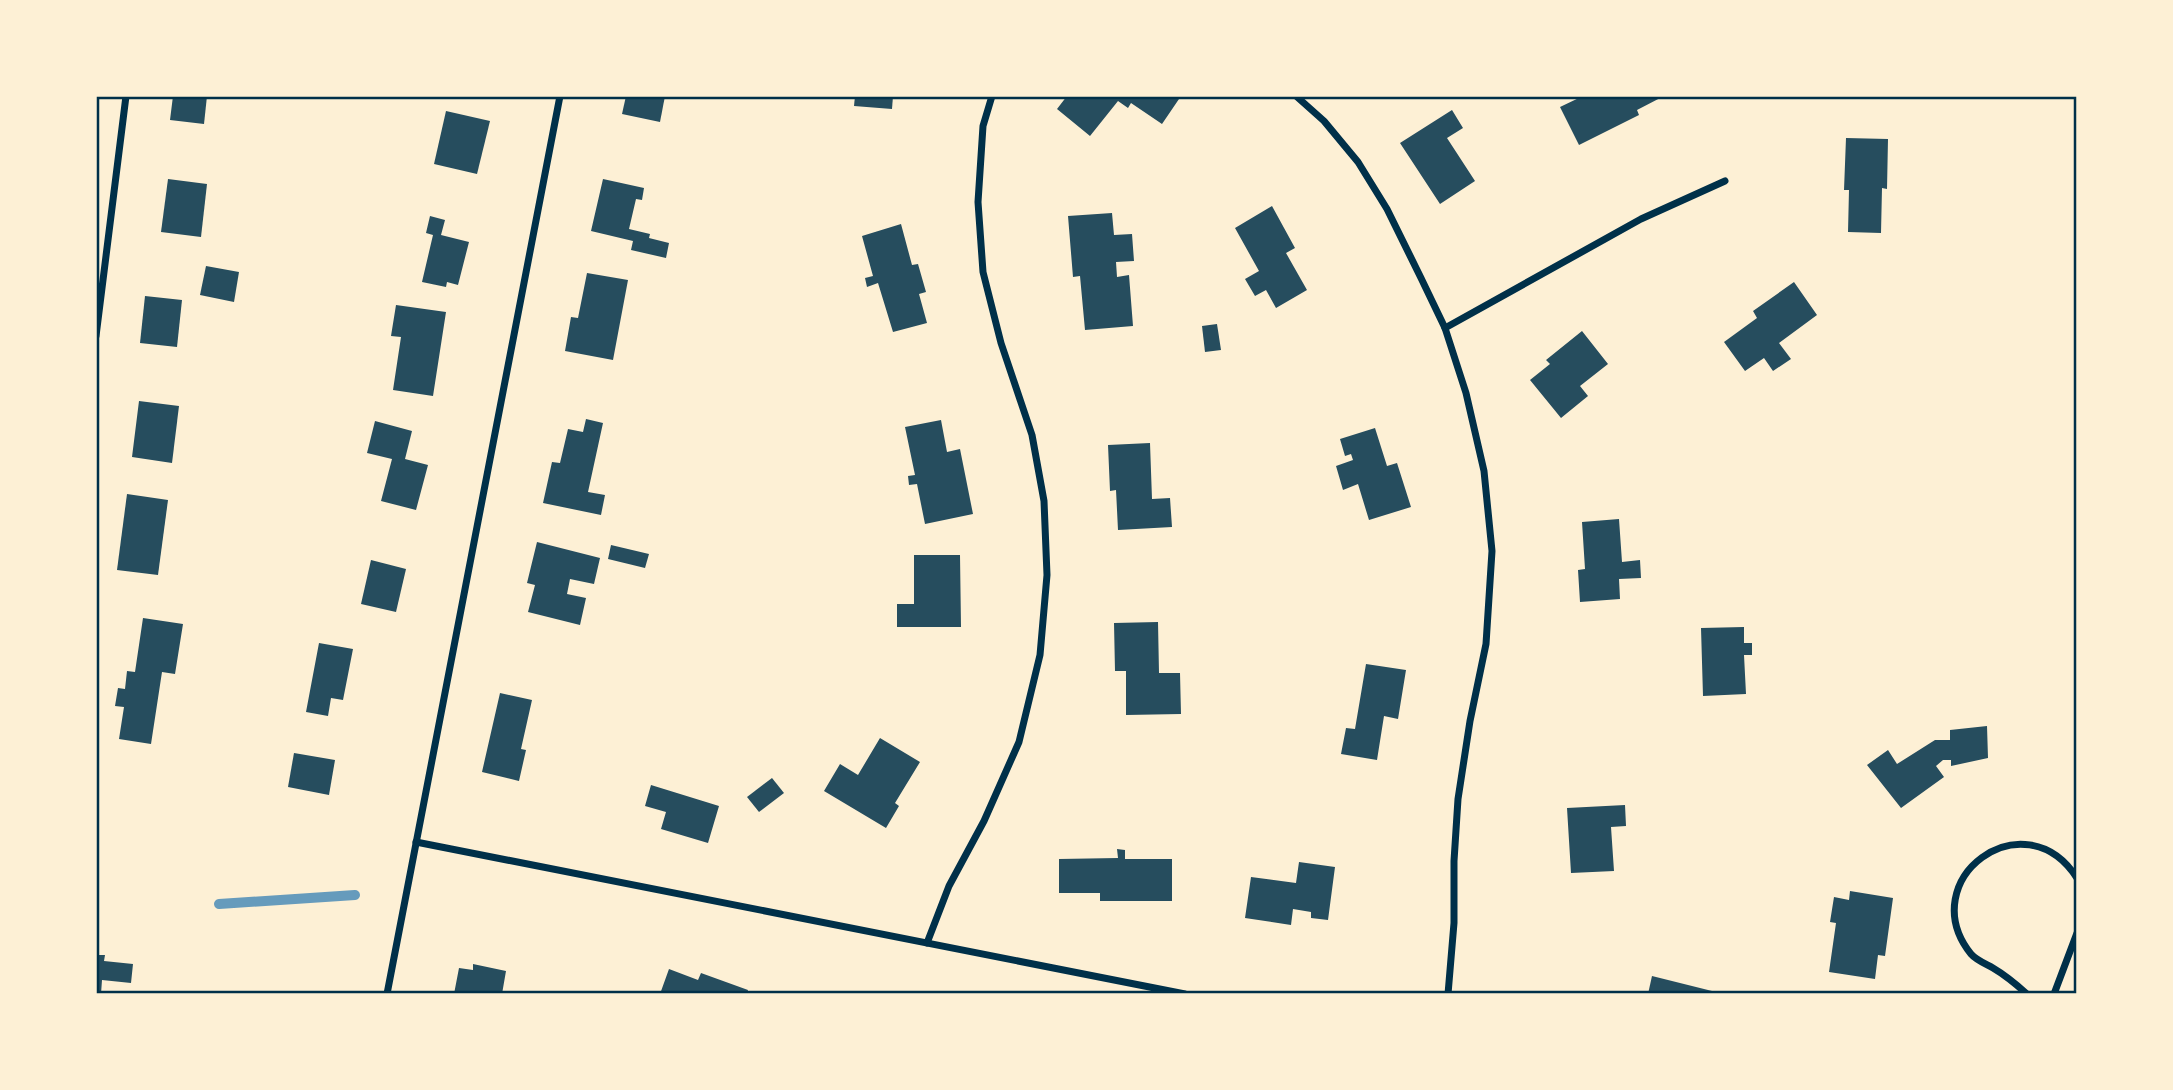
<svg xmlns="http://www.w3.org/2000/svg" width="2173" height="1090" viewBox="0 0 2173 1090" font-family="'IBM Plex Sans',sans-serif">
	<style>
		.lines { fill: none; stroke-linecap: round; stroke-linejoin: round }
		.stream { stroke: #669bbc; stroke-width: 10 }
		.building { fill: #264d5e }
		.minor { stroke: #003049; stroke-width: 7 }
		.neatline { fill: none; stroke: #003049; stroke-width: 2.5 }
	</style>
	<rect width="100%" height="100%" fill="#fdf0d5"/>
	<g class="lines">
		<!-- stream -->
		<polyline class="stream" points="219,904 355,895"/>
	</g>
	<!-- building -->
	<g class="building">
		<polygon points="173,96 207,96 204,124 170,120"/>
		<polygon points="626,96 665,96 660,122 622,114"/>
		<polygon points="855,96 893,96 892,109 854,106"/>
		<polygon points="1067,96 1174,96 1179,99 1162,124 1131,103 1128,108 1118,101 1090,136 1057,109"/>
		<polygon points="1583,96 1664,96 1637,110 1639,115 1579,145 1560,107"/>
		<polygon points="1452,110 1463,128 1447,138 1475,181 1440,204 1400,143"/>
		<polygon points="446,111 490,121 477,174 434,164"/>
		<polygon points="1846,138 1888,139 1887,189 1882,188 1881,233 1848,232 1849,190 1844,190"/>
		<polygon points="168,179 207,184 201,237 161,232"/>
		<polygon points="603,179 644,188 642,200 636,199 629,229 650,234 649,238 669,243 666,258 631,250 633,241 591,231"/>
		<polygon points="1272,206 1295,248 1286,253 1307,290 1276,308 1266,290 1255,296 1245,279 1259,271 1235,228"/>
		<polygon points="1112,213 1114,235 1132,234 1134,261 1116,262 1117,277 1129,275 1133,326 1085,330 1080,276 1073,277 1068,216"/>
		<polygon points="430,216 445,220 441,235 469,242 458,285 447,282 446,287 422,282 433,235 426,233"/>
		<polygon points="901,224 912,265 918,264 926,292 919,294 927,323 893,332 878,283 867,287 865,278 873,276 862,236"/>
		<polygon points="206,266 239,272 234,302 200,295"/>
		<polygon points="587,273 628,280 613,360 565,351 571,317 578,318"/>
		<polygon points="1794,282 1817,315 1779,343 1791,359 1773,371 1764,358 1745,371 1724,342 1757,318 1753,311"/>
		<polygon points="145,296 182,300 177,347 140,343"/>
		<polygon points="396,305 446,312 433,396 393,390 401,337 391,336"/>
		<polygon points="1217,324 1221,350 1205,352 1202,326"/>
		<polygon points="1582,331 1608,364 1580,386 1588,396 1561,418 1530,380 1550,364 1546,360"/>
		<polygon points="139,401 179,406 172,463 132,457"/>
		<polygon points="586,419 603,423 588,492 605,495 601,515 543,503 552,462 560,463 568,429 583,432"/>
		<polygon points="941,420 947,452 960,449 973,514 925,524 917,484 909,485 908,476 915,475 905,427"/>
		<polygon points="375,421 412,431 405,459 428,465 416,510 381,501 392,459 367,453"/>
		<polygon points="1375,428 1387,466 1397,463 1411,507 1369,520 1358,484 1343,490 1336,466 1353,460 1351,454 1345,456 1340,439"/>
		<polygon points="1150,443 1152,499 1170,498 1172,527 1118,530 1116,490 1110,491 1108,445"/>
		<polygon points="127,494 168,500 158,575 117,570"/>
		<polygon points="1619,519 1622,562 1640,560 1641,578 1619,579 1620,599 1580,602 1578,570 1585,569 1582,522"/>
		<polygon points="537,542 600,558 594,584 570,579 567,594 586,598 580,625 528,612 535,585 527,583"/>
		<polygon points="611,545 649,554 645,568 608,559"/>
		<polygon points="914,555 960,555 961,627 897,627 897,604 914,604"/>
		<polygon points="371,560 406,569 396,612 361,604"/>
		<polygon points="143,618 183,624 175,674 162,672 151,744 119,739 124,707 115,706 118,688 125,689 127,671 135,672"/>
		<polygon points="1158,622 1159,673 1180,673 1181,714 1126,715 1126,671 1115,671 1114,623"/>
		<polygon points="1744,627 1744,643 1752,643 1752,655 1744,655 1746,694 1703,696 1701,628"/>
		<polygon points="319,643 353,649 343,700 331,698 328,716 306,712"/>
		<polygon points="1366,664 1406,670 1398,719 1384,716 1377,760 1341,754 1346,728 1355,729"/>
		<polygon points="500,693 532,700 521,749 526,750 519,781 482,772"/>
		<polygon points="1987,726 1988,758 1951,766 1951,760 1943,760 1936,766 1944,777 1901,808 1867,765 1888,750 1897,764 1935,740 1950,740 1950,730"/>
		<polygon points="880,738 920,762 895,803 899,806 886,828 824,791 840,764 858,775"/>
		<polygon points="294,753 335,760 329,795 288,787"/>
		<polygon points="772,778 784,793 759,812 747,797"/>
		<polygon points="651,785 719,806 708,843 661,829 666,812 645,806"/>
		<polygon points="1625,805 1626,826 1611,827 1614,871 1571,873 1567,808"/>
		<polygon points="1117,849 1125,850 1125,859 1172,859 1172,901 1100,901 1100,893 1059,893 1059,859 1118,858"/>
		<polygon points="1299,862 1335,867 1328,920 1311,918 1311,912 1293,909 1291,925 1245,918 1251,877 1296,883"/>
		<polygon points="1850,891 1893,898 1885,956 1878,955 1875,979 1829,972 1836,923 1830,922 1834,897 1849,900"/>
		<polygon points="96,955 105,955 104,961 133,964 131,983 102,980 101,994 96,994"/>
		<polygon points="473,964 506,971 502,994 454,994 459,968 473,970"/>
		<polygon points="669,969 698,980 701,973 748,990 747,994 660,994"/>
		<polygon points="1652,976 1720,993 1720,994 1648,994"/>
	</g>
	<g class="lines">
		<!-- minor -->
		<g class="minor">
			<polyline points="1296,96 1324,121 1358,162 1387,209 1421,278 1445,328 1466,393 1484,471 1492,551 1486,644 1470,721 1458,799 1454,861 1454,923 1448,994"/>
			<polyline points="1445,328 1641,219 1725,181"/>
			<polyline points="96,336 126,96"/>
			<polyline points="416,842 1185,994"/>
			<polyline points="927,943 949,886 984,821 1019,742 1040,655 1047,575 1044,501 1032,435 1001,343 983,272 978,202 983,126 992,96"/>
			<polyline points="387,994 560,96"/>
			<path d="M2027,994C2017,985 2005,975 1993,968C1986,964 1976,960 1971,954C1912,880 2024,796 2077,878"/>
			<polyline points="2054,994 2077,933"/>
		</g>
	</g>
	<!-- border -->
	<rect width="2173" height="1090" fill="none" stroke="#fdf0d5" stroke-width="196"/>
	<rect x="98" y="98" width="1977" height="894" class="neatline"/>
</svg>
